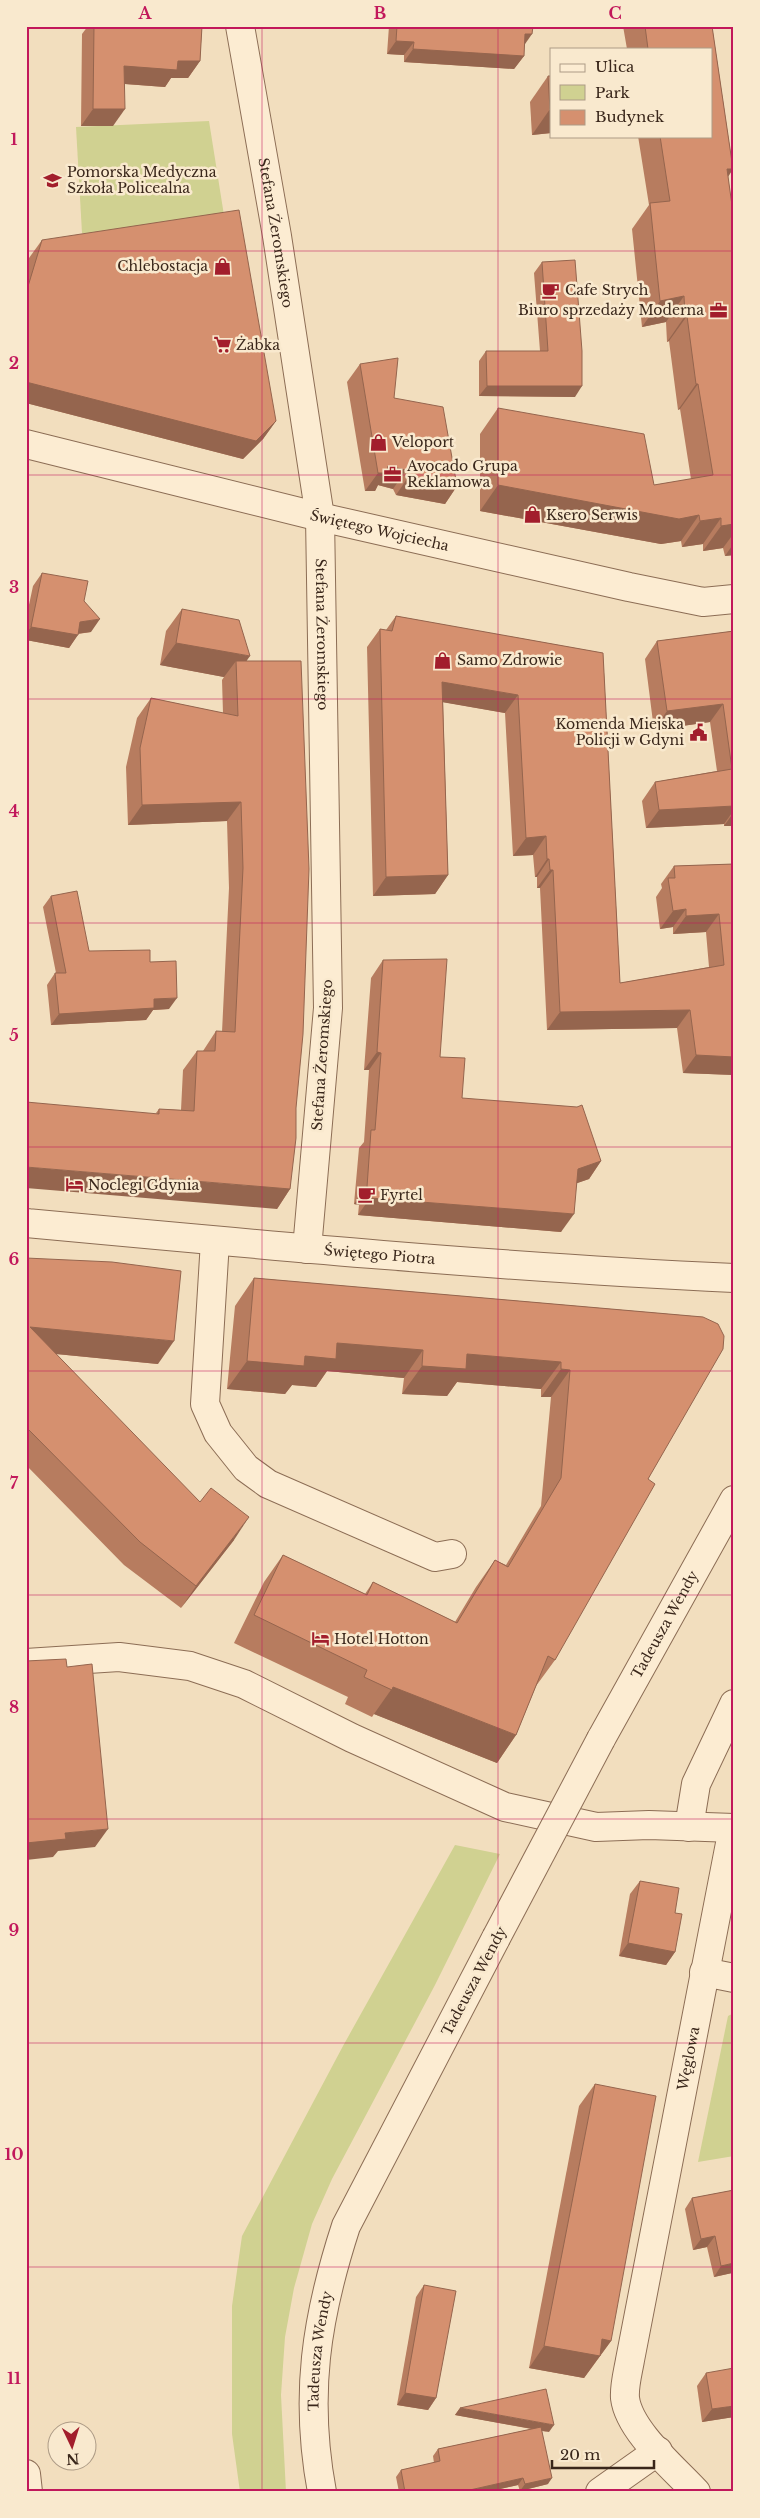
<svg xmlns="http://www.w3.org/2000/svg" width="760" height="2518" viewBox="0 0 760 2518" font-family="'Libre Baskerville',serif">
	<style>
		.green { fill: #d0d191 }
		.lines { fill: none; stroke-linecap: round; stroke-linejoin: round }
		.minor-casing { stroke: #8c6d55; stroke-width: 30 }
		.minor { stroke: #fcecd2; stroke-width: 28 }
		.minor-bridge-casing { stroke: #8c6d55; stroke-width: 30; stroke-linecap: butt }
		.minor-bridge { stroke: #fcecd2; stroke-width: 28 }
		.wall { fill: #b77c5f }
		.shaded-wall { fill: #95654e }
		.building { fill: #d5906f; stroke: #95654e }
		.grid { fill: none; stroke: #c2185b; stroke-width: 1; stroke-opacity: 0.55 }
		.labels { text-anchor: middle; stroke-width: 5; stroke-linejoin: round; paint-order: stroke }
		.poi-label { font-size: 14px; fill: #3a271b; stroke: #f9e9ce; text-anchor: start }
		.street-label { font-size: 14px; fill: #3a271b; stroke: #f9e9ce }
		.neatline { fill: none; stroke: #c2185b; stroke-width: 2 }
		.grid-label { font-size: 16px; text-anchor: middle; font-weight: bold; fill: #c2185b }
	</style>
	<rect width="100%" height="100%" fill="#f2debe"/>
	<!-- green -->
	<g class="green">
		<polygon points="209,121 226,228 154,239 82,233 76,127"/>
		<polygon points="455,1845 500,1854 435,1985 332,2179 312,2224 294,2288 285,2337 281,2395 286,2492 240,2492 232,2434 232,2306 242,2236 343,2046"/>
		<polygon points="734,2013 734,2156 698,2162 728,2016"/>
	</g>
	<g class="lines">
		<defs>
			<g id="minor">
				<path id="s1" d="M240,26L277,236L320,517L328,1008L307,1249"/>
				<path id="s2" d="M26,444L320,517L629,587L703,602L734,599"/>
				<path id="s3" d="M26,1223C262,1245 497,1267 734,1278"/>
				<polyline points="215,1241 205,1404 218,1433 246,1468 268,1484 435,1557 452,1554"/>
				<polyline points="26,1663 119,1657 190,1666 244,1684 352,1738 505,1807 596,1827 649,1825 734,1828"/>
				<path id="s4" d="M601,1739L734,1500"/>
				<polyline points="689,1827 696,1784 734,1704"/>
				<polyline points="704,1972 734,1978"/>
				<polyline points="26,2474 28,2492"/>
				<path id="s5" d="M322,2492C304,2396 316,2318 346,2226L496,1938"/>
				<polyline points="600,2492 658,2451"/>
				<path id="s6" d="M696,2492C674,2468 629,2431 625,2398C624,2386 628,2372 630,2360L733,1828"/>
			</g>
		</defs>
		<!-- minor casing -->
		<use href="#minor" class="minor-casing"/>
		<!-- minor -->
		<use href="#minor" class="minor"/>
		<defs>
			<polyline id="minor-bridge" points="496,1938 601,1739"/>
		</defs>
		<!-- minor-bridge casing -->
		<use href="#minor-bridge" class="minor-bridge-casing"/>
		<!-- minor-bridge -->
		<use href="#minor-bridge" class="minor-bridge"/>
	</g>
	<!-- wall -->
	<g class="wall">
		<polygon points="88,26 202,26 200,61 188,78 171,78 165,87 125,84 113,126 81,126 82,34"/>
		<polygon points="389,26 533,26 524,45 524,56 514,69 404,62 404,55 387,54"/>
		<polygon points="623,26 712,26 733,169 728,177 734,220 734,555 725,556 723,548 703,551 703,544 682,547 681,541 661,544 480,511 480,434 498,408 654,485 691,479 680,409 678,410 669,341 667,342 666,322 642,327 632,229 649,205 638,136 711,136 711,49 627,49"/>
		<polygon points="548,76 551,76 551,133 532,135 530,102"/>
		<polygon points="42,240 276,421 263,439 243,459 26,403 26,268 29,258"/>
		<polygon points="542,262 575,397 479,396 479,361 486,351 540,351 534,273"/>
		<polygon points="360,364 394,398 457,486 445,504 396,495 393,489 378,485 375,491 365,491 347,382"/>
		<polygon points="42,573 84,601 91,632 78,634 69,648 26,640 26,619 33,586"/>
		<polygon points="182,609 247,661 296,1108 290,1189 277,1209 156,1113 159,1109 181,1110 183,1070 197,1051 203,1051 216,1031 222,1032 229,888 227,821 128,825 126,767 137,718 151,698 223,713 222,680 224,677 160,665 166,631"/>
		<polygon points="396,616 603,653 620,983 709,967 706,932 673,934 673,927 660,929 656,897 662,888 661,884 674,866 734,864 734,1075 683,1073 677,1028 547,1030 540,888 537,888 537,877 535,877 533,855 513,856 505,713 443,702 448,875 435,894 373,896 367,647 380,629 386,630"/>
		<polygon points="734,631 734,826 724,826 724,824 646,828 642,801 655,782 717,771 710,722 654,730 645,659 657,641"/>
		<polygon points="51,896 89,951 150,962 169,1009 153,1010 146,1020 51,1025 47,985 55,973 56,973 43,907"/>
		<polygon points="383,960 440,1057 462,1098 601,1161 589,1179 577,1183 561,1232 358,1215 359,1205 354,1204 359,1148 364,1142 369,1070 364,1070 371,978"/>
		<polygon points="26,1258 158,1364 56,1354 234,1540 181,1608 124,1565 26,1465"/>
		<polygon points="254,1278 703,1317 648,1479 555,1660 536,1686 516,1735 497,1763 374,1714 372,1717 345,1704 348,1697 234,1643 264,1582 283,1555 365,1594 373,1582 455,1622 476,1587 495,1560 506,1565 541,1506 551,1397 541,1397 541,1389 457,1382 447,1396 402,1394 404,1378 327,1371 316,1387 292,1385 285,1394 227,1389 235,1306"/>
		<polygon points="640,1881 675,1913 675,1952 666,1965 619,1956 630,1894"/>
		<polygon points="595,2084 611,2341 584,2378 529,2368 579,2106"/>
		<polygon points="734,2190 734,2282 732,2273 714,2277 707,2247 693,2250 685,2209 692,2198"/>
		<polygon points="424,2285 436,2398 428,2410 397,2405 416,2297"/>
		<polygon points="706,2373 734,2417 702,2422 697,2386"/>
		<polygon points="460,2408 549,2432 542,2431 548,2484 520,2491 518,2485 487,2492 399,2492 396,2477 401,2470 434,2463 433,2456 438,2449 532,2429 455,2415"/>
	</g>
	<!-- shaded-wall -->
	<g class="shaded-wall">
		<polygon points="525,34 532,34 523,47"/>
		<polygon points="396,41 414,42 404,55 387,54"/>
		<polygon points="413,49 524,56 514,69 404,62"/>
		<polygon points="178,61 200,61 188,78 171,78 165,87 112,83 124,66"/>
		<polygon points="93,109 125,109 113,126 81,126"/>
		<polygon points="550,109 551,109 551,133 532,135"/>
		<polygon points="727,169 733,169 715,195"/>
		<polygon points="684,296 666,322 642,327 660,301"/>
		<polygon points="685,316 687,316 669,341 667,342"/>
		<polygon points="26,382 276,421 263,439 243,459 26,403"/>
		<polygon points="696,384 698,384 680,409 678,410"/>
		<polygon points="487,386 582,386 575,397 479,396"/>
		<polygon points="388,466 406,470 393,489 378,485 375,491 365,491 378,473"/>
		<polygon points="409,476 457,486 445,504 396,495"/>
		<polygon points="498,485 699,515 681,541 661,544 480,511"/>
		<polygon points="721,518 703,544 682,547 700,521"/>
		<polygon points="734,524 734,533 723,548 703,551 721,526"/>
		<polygon points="734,543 734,555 725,556"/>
		<polygon points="100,619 91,632 75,634 78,635 69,648 26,640 26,634 31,627 80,622"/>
		<polygon points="176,643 250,656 236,676 236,661 224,677 160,665"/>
		<polygon points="442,682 518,695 505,713 430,700"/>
		<polygon points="723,704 710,722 654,730 667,711"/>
		<polygon points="241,802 227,821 128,825 142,805"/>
		<polygon points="734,806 734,810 724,824 646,828 659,810"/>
		<polygon points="734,812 734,826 724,826"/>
		<polygon points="546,836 533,855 513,856 526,838"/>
		<polygon points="547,859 549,859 537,877 535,877"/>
		<polygon points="550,870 553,870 540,888 537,888"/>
		<polygon points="448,875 435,894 373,896 386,877"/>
		<polygon points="686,909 673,927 660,929 673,911"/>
		<polygon points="719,914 706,932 673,934 686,916"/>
		<polygon points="177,998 169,1009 153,1010 146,1020 51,1025 59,1014 154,999"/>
		<polygon points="690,1010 677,1028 547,1030 560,1012"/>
		<polygon points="377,1052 381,1053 369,1070 364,1070"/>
		<polygon points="696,1055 734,1057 734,1075 683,1073"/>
		<polygon points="601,1161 589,1179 566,1187 578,1169"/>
		<polygon points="26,1167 290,1189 277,1209 26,1188"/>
		<polygon points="367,1187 371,1188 359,1205 354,1204"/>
		<polygon points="370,1198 574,1214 561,1232 358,1215"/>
		<polygon points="30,1327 174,1341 158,1364 26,1351"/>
		<polygon points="337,1343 423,1350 404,1378 327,1371 316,1387 292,1385 285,1394 227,1389 247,1361 305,1356"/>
		<polygon points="467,1354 561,1362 541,1389 457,1382 447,1396 402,1394 422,1366"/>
		<polygon points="561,1369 570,1370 551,1397 541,1397"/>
		<polygon points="249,1517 234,1540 181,1608 196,1586"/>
		<polygon points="393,1687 516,1735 497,1763 374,1714"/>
		<polygon points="108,1829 95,1847 58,1851 53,1857 26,1860 26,1843 65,1833"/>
		<polygon points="628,1943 675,1952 666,1965 619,1956"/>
		<polygon points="715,2236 707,2247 693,2250 701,2239"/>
		<polygon points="734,2263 734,2271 732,2273 714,2277 721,2266"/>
		<polygon points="602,2339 611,2341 584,2378 529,2368 544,2346"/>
		<polygon points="405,2393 436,2398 428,2410 397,2405"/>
		<polygon points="734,2406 734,2417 702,2422 712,2409"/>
		<polygon points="460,2408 554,2425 549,2432 455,2415"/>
		<polygon points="523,2478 518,2485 487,2492 461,2492"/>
		<polygon points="552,2478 548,2484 520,2491 525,2484"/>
	</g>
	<!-- building -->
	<g class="building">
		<polygon points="94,26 202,26 200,61 178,61 177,70 124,66 125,109 93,109"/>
		<polygon points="397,26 533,26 532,34 525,34 524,56 413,49 414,42 396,41"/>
		<polygon points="645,26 712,26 733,169 727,169 734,220 734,524 721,526 721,518 700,521 699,515 679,519 498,485 498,408 644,434 654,485 713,475 698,384 696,384 687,316 685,316 684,296 660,301 650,203 670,201 660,136 711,136 711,49 648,49"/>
		<polygon points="548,76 551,76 551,109 550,109"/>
		<polygon points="239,210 276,421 256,441 26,382 26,293 42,240"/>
		<polygon points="575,260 582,351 582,386 487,386 486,351 548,351 542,262"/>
		<polygon points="398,358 394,398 443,407 457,486 409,476 406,470 388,466 387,473 378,473 360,364"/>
		<polygon points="42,573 88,581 84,601 100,619 80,622 78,635 31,627"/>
		<polygon points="182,609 239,620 250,656 176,643"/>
		<polygon points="396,616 603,653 620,983 724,965 719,914 686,916 686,909 673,911 668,878 675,878 674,866 734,864 734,1057 696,1055 690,1010 560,1012 553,870 550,870 549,859 547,859 546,836 526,838 518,695 442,682 448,875 386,877 380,629 392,631"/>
		<polygon points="734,631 734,806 659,810 655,782 732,769 723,704 667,711 657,641"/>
		<polygon points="236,661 301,661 309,869 303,1034 296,1108 296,1138 290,1189 26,1167 26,1102 159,1114 159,1109 194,1111 197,1051 215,1051 216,1031 235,1032 243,868 241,802 142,805 140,748 151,698 238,716"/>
		<polygon points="77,891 89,951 150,950 150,962 176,961 177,998 154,999 154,1008 59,1014 55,973 66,973 51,896"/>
		<polygon points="447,959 440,1057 465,1058 462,1098 577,1107 582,1105 601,1161 578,1169 574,1214 370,1198 371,1188 367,1187 371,1130 375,1130 381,1053 377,1052 383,960"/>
		<polygon points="26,1258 112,1262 181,1271 174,1341 30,1327 200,1502 211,1488 249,1517 196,1586 140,1542 26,1427"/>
		<polygon points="254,1278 703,1317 718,1324 724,1336 723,1349 648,1479 655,1484 555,1660 548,1656 516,1735 393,1687 392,1690 364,1677 367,1670 254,1615 283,1555 367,1595 373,1582 457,1623 495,1560 508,1567 561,1478 570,1370 561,1369 561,1362 467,1354 466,1369 422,1366 423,1350 337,1343 336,1359 305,1356 304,1366 247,1361"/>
		<polygon points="66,1659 67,1667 92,1664 108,1829 65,1833 66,1839 26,1843 26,1661"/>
		<polygon points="640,1881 679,1888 675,1913 682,1914 675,1952 628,1943"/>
		<polygon points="595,2084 656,2096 611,2341 602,2339 600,2356 544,2346"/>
		<polygon points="734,2190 734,2263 721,2266 715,2236 701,2239 692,2198"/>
		<polygon points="424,2285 456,2291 436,2398 405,2393"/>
		<polygon points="734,2368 734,2406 712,2409 706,2373"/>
		<polygon points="546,2389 554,2425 460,2408"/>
		<polygon points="541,2427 552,2478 525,2484 523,2478 461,2492 405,2492 401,2470 440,2461 438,2449"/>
	</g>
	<!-- grid -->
	<path class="grid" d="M262,26V2492M498,26V2492M26,251H734M26,475H734M26,699H734M26,923H734M26,1147H734M26,1371H734M26,1595H734M26,1819H734M26,2043H734M26,2267H734"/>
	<!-- icons -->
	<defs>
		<symbol id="university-bare" viewBox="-9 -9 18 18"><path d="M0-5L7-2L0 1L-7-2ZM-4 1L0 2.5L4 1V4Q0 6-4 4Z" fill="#a21e2c" stroke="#f9e9ce" stroke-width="2.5" paint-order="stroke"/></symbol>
		<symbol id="shop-bare" viewBox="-9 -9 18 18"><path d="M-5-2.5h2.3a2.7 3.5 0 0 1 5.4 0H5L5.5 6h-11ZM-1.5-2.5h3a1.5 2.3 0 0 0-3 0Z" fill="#a21e2c" stroke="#f9e9ce" stroke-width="2.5" paint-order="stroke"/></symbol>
		<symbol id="cafe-bare" viewBox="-9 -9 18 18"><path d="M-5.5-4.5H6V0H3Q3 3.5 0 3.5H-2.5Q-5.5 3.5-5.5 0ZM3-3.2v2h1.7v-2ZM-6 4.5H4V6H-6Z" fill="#a21e2c" stroke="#f9e9ce" stroke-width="2.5" paint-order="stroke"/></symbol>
		<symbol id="office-bare" viewBox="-9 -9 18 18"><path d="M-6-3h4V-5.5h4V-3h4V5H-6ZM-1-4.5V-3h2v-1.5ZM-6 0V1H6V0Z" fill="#a21e2c" stroke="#f9e9ce" stroke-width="2.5" paint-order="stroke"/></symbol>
		<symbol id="supermarket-bare" viewBox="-9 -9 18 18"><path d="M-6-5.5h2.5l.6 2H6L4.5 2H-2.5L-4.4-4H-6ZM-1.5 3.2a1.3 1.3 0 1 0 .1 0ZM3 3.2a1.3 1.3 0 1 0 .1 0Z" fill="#a21e2c" stroke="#f9e9ce" stroke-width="2.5" paint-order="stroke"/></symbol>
		<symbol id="civic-bare" viewBox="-9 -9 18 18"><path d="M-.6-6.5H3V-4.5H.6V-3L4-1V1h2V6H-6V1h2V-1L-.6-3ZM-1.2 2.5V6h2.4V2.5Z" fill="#a21e2c" stroke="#f9e9ce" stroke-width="2.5" paint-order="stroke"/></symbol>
		<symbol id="hotel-bare" viewBox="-9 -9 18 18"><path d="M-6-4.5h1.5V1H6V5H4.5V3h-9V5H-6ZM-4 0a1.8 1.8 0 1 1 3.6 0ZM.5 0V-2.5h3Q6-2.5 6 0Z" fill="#a21e2c" stroke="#f9e9ce" stroke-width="2.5" paint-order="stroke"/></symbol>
	</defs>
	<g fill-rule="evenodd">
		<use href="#university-bare" x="40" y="168" width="25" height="25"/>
		<use href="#shop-bare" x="210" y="254" width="25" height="25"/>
		<use href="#cafe-bare" x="538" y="278" width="25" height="25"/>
		<use href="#office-bare" x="706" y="298" width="25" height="25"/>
		<use href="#supermarket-bare" x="210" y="332" width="25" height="25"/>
		<use href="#shop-bare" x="366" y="430" width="25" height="25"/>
		<use href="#office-bare" x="380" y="462" width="25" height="25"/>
		<use href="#shop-bare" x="520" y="502" width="25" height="25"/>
		<use href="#shop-bare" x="430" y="648" width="25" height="25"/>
		<use href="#civic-bare" x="686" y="720" width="25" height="25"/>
		<use href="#hotel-bare" x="62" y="1172" width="25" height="25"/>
		<use href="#cafe-bare" x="354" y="1182" width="25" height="25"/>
		<use href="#hotel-bare" x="308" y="1626" width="25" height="25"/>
	</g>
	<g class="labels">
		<!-- poi labels -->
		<g class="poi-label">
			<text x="67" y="177">Pomorska Medyczna<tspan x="67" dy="16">Szkoła Policealna</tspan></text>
			<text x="208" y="271" text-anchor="end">Chlebostacja</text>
			<text x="565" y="295">Cafe Strych</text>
			<text x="704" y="315" text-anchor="end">Biuro sprzedaży Moderna</text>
			<text x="236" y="350">Żabka</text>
			<text x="392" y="447">Veloport</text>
			<text x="407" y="471">Avocado Grupa<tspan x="407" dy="16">Reklamowa</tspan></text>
			<text x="546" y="520">Ksero Serwis</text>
			<text x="457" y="665">Samo Zdrowie</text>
			<text x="684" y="729" text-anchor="end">Komenda Miejska<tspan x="684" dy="16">Policji w Gdyni</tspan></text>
			<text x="88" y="1190">Noclegi Gdynia</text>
			<text x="380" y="1200">Fyrtel</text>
			<text x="334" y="1644">Hotel Hotton</text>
		</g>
		<!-- street labels -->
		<g class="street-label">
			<text dy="5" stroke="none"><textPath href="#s1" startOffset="210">Stefana Żeromskiego</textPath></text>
			<text dy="5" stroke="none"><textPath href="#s2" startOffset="364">Świętego Wojciecha</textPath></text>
			<text dy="5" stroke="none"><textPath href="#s1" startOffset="615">Stefana Żeromskiego</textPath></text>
			<text transform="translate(322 1055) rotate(-86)" y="5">Stefana Żeromskiego</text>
			<text dy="5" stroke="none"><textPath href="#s3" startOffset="355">Świętego Piotra</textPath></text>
			<text dy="5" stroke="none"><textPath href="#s4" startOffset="131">Tadeusza Wendy</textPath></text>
			<text transform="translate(474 1981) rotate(-62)" y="5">Tadeusza Wendy</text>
			<text dy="5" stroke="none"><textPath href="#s6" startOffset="465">Węglowa</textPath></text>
			<text dy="5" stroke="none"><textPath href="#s5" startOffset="142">Tadeusza Wendy</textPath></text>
		</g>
	</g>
	<!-- border -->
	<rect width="760" height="2518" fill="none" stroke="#f9e9ce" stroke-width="55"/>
	<!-- legend -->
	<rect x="550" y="48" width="162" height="90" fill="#f9e9ce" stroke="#ad9b86"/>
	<rect x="560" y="64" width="25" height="8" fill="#fcecd2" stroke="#ad9b86"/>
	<text x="595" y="72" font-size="15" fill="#3a271b">Ulica</text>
	<rect x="560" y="85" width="25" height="15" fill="#d0d191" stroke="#ad9b86"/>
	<text x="595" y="98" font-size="15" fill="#3a271b">Park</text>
	<rect x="560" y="110" width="25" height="15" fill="#d5906f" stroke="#ad9b86"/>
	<text x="595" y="122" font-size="15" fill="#3a271b">Budynek</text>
	<!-- north arrow -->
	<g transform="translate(72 2446) rotate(176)"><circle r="24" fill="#f9e9ce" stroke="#ad9b86"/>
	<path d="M0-4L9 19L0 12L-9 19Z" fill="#a21e2c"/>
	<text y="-8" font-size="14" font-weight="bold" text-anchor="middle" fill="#3a271b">N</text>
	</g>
	<!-- scale -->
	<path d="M552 2460v8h102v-8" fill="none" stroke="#3a271b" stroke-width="2.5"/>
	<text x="560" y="2460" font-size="15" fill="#3a271b" stroke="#f9e9ce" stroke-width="4" paint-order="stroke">20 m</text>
	<rect x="28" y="28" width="704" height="2462" class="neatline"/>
	<g class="grid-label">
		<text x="145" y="19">A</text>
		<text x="380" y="19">B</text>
		<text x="615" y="19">C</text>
		<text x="14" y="145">1</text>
		<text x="14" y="369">2</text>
		<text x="14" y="593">3</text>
		<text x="14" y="817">4</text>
		<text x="14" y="1041">5</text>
		<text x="14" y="1265">6</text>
		<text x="14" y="1489">7</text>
		<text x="14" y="1713">8</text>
		<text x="14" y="1936">9</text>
		<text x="14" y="2160">10</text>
		<text x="14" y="2384">11</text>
	</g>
</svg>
